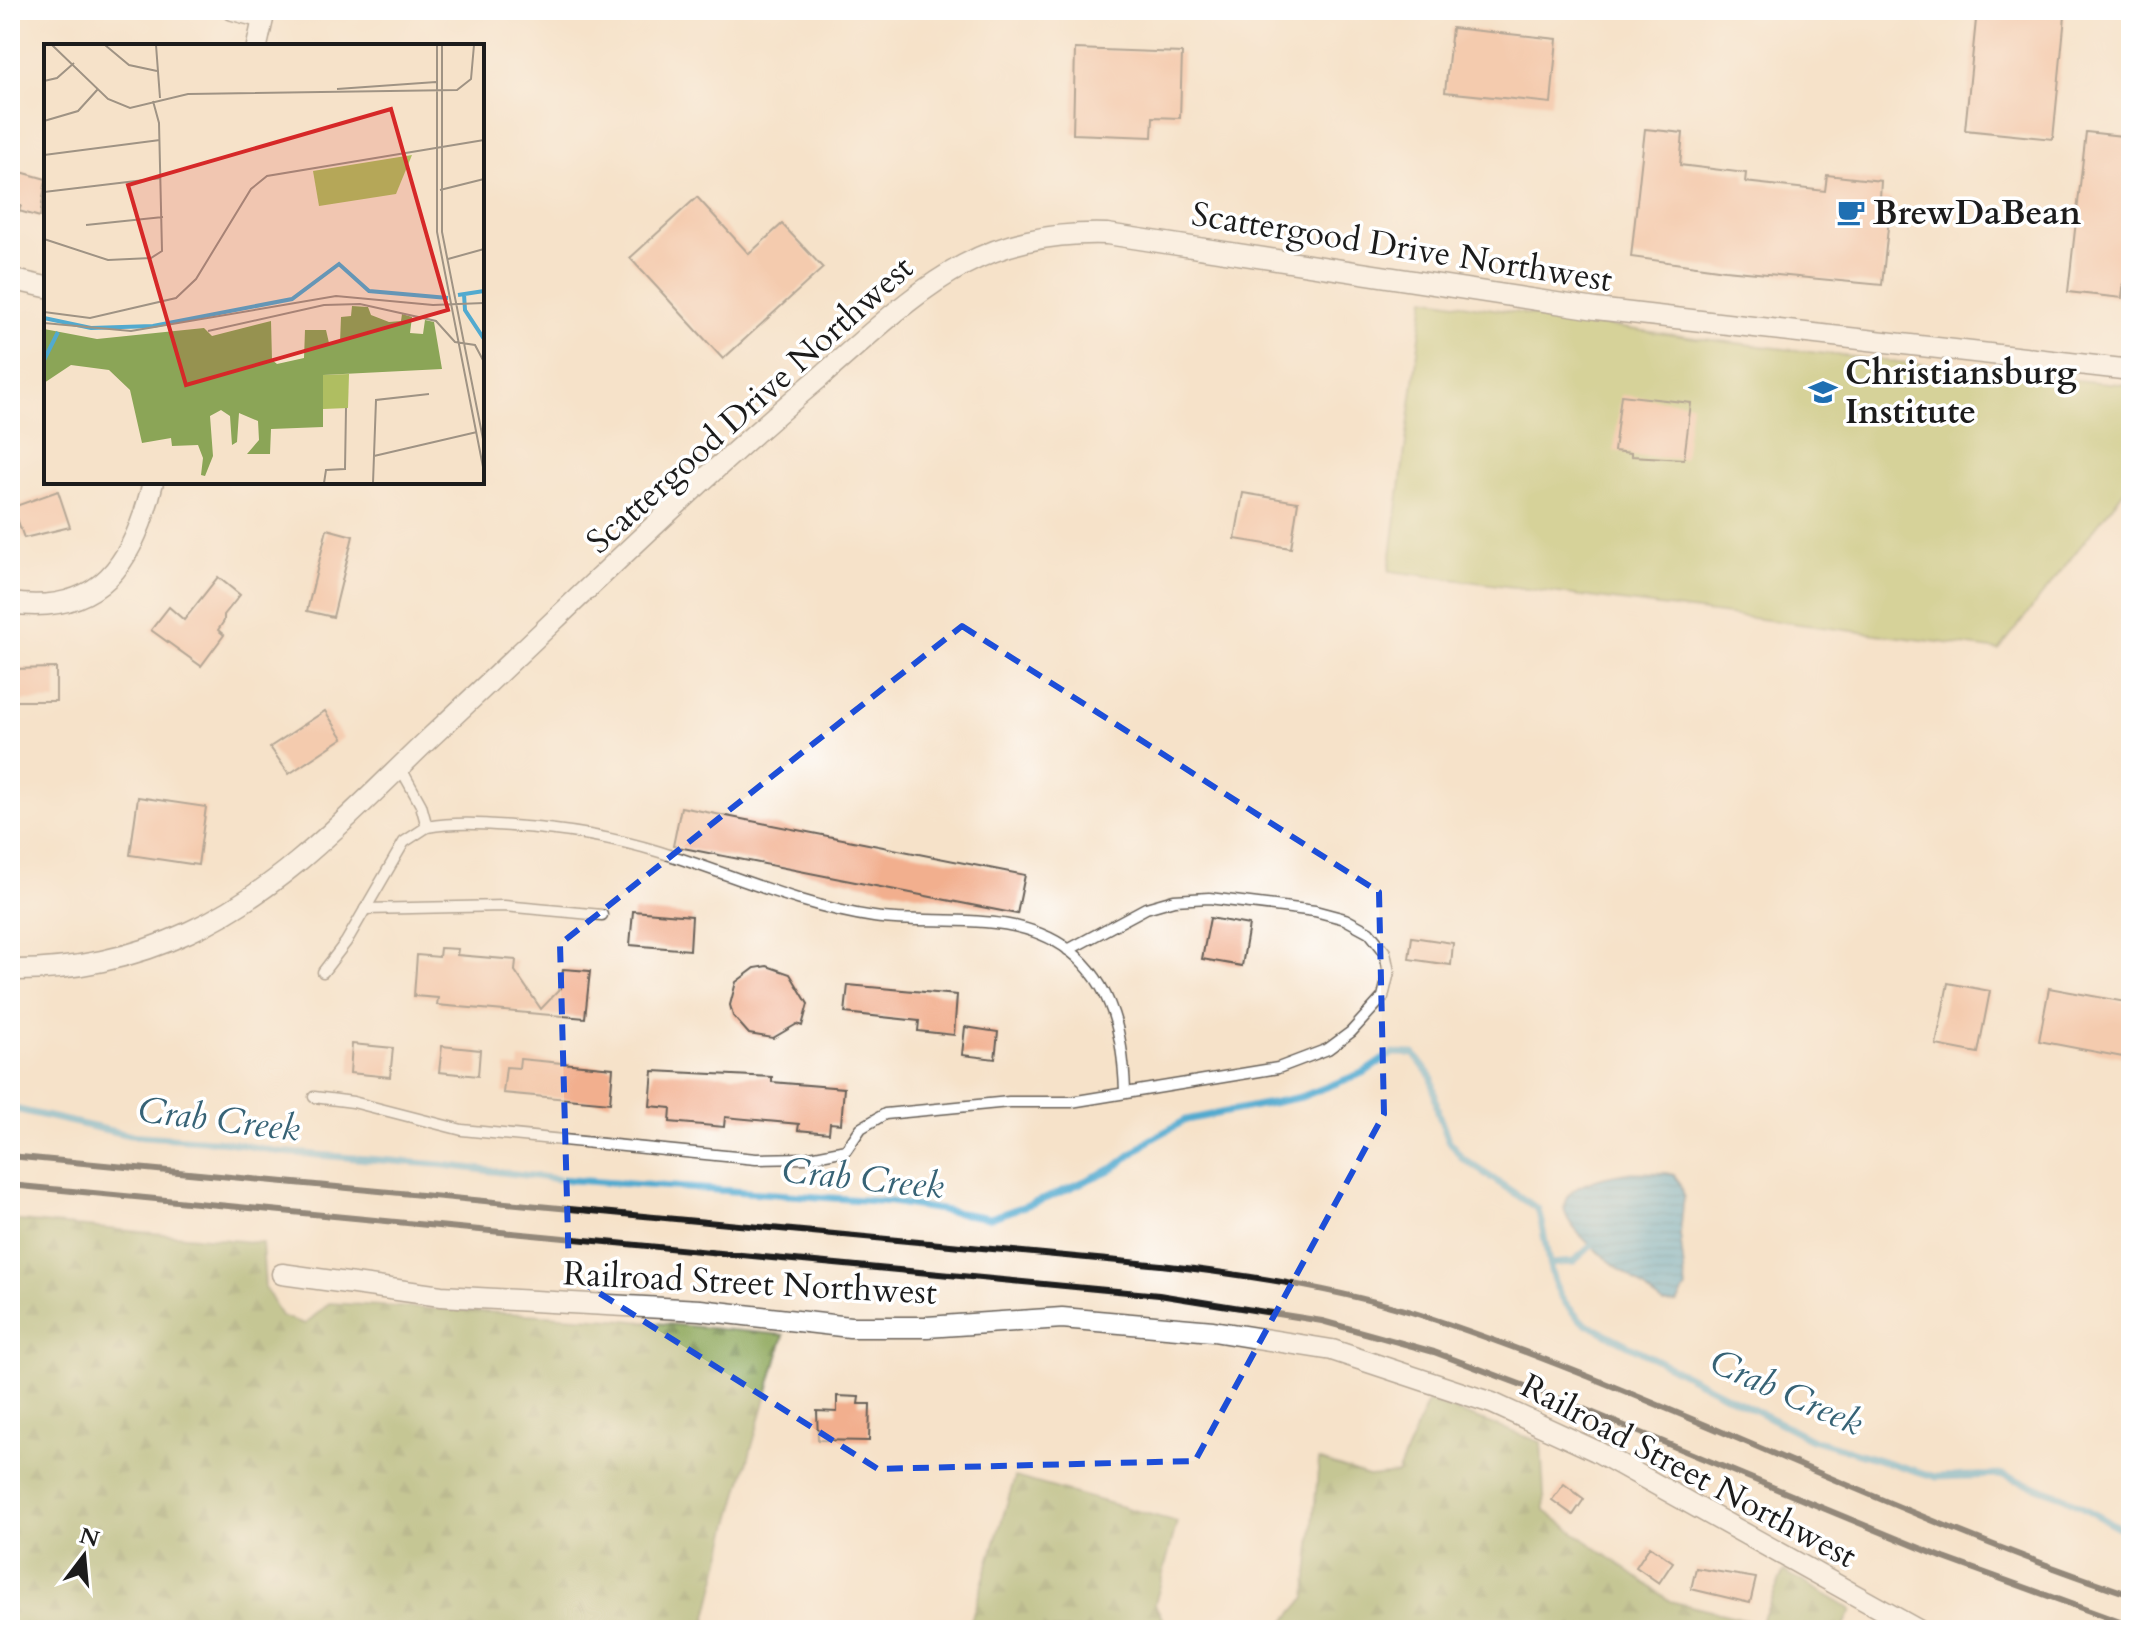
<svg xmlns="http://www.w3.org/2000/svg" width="2141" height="1640" viewBox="0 0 2141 1640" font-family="Cardo,serif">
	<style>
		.forest { fill: url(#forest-firs); stroke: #54603a; stroke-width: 2 }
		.park { fill: #afbe61; stroke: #666d3e; stroke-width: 2 }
		.water { fill: url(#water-rules); stroke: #376376; stroke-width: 2 }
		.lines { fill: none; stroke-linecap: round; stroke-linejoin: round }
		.stream { stroke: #52aacf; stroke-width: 7 }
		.building { fill: #f2af8e }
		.service-casing { stroke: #686159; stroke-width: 13 }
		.minor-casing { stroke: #686159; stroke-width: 23 }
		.service { stroke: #fff; stroke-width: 10 }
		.minor { stroke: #fff; stroke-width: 20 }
		.rail { stroke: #1c1c1c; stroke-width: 6 }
		.marked { fill: none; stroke: #1d4ed8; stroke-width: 6; stroke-dasharray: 16 10; stroke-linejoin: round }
		.labels { text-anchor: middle; stroke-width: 7; stroke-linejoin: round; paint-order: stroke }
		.poi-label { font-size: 34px; font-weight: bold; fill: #1c1c1c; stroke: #fff; text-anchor: start }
		.street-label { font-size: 34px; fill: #1c1c1c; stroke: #fff }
		.water-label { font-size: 36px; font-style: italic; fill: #376376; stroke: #fff }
		.inset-river { fill: none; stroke: #52aacf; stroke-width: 4 }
		.inset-road { fill: none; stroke: #9f9384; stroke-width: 2 }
		.view { fill: #d62828; fill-opacity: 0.15; stroke: #d62828; stroke-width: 4 }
		.inset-edge { fill: none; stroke: #1c1c1c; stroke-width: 4 }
	</style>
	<defs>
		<pattern id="forest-firs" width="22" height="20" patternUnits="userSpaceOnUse" patternTransform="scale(2)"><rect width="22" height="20" fill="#8ba557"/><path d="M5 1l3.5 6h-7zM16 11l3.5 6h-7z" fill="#718647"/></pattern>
		<pattern id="water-rules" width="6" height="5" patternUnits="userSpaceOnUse" patternTransform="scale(2)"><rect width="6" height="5" fill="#52aacf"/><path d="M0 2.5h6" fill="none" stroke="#438aa7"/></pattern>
	</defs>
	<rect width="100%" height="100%" fill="#fff"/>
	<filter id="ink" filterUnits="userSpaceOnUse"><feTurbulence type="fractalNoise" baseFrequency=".0125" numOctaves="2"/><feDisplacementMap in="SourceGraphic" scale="16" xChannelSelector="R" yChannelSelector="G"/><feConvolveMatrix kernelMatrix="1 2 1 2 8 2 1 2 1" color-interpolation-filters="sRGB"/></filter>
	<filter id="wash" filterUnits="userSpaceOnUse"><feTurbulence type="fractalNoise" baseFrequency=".006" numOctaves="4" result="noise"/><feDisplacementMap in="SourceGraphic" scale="32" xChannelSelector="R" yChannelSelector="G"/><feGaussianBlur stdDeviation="1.8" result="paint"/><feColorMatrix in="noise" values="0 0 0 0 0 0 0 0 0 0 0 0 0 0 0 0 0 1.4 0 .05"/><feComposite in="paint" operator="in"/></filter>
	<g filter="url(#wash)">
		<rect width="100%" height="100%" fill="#f6e2c9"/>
		<!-- forest -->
		<g class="forest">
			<polygon points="10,1220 262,1243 265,1287 281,1316 305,1324 329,1303 614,1319 784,1335 729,1527 704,1630 10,1630"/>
			<polygon points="1428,1401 1541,1442 1545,1511 1670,1601 1761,1623 1784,1571 1852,1610 1842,1630 1278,1630 1306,1597 1319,1460 1369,1477 1397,1474"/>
			<polygon points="1015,1477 1177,1522 1155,1604 1168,1630 968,1630"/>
		</g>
		<!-- park -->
		<path class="park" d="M1425,298C1659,337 1895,364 2131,385V482L1999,650L1389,571Z"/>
		<!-- water -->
		<path class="water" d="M1632,1172L1666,1173L1674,1175L1681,1184L1684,1196L1680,1234L1686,1288L1677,1303L1664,1304L1653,1296C1603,1251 1493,1193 1632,1172Z"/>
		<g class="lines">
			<!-- stream -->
			<g class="stream">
				<path d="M10,1108L129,1135L228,1142L280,1152L443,1165L557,1179L891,1202L990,1218L1045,1199L1114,1168L1150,1140L1186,1120L1301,1097L1365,1072L1393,1053L1414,1054L1432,1078L1438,1113L1448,1139L1462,1158L1538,1209C1551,1255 1544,1289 1583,1322L1811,1439L1936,1477L2003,1475L2062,1496L2131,1534"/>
				<polyline points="1549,1264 1573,1262 1591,1246"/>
			</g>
		</g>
		<g id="blocks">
			<!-- building -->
			<g class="building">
				<polygon points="1977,10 2065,16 2053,139 1965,130"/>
				<polygon points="1452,28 1557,39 1551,103 1445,92"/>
				<polygon points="1075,49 1182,53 1180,118 1153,117 1152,137 1073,134"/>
				<polygon points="1645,129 1683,133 1680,165 1746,173 1745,182 1825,191 1827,175 1881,181 1880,198 1891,199 1882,285 1725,270 1631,257"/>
				<polygon points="2086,132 2131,137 2131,220 2122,298 2068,292"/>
				<polygon points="10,169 46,179 40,217 19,211 21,206 10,203"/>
				<polygon points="697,197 749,254 782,224 823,268 723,359 630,258"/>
				<polygon points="1621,395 1691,403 1684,459 1631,456 1631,453 1614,451"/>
				<polygon points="58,491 70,527 24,538 13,507"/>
				<polygon points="1243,493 1298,502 1291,548 1235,539"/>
				<polygon points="327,529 353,536 333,617 307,611"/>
				<polygon points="218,577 240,595 224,615 224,621 218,630 224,635 201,666 151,630 169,607 184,620"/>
				<polygon points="56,668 56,701 10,701 10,669"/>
				<polygon points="325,711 343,738 289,774 270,747"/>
				<polygon points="138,797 206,807 198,865 130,855"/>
				<polygon points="681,807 1025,875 1017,914 673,846"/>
				<polygon points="633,911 692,916 690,950 630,945"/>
				<polygon points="1210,918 1249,925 1242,966 1202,959"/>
				<polygon points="1412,937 1453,943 1451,965 1409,959"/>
				<polygon points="440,948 458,949 457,955 516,960 515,971 541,1009 561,988 563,969 590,971 585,1018 437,1005 438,998 414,996 417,955 439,957"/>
				<polygon points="767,966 790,974 808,1004 802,1026 797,1024 773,1038 749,1034 733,1016 730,1005 736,982 755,968"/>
				<polygon points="1948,983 1990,991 1978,1053 1936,1045"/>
				<polygon points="848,985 957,995 954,1035 918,1031 919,1021 845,1013"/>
				<polygon points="2049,988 2131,1003 2128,1058 2039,1041"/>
				<polygon points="965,1027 998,1032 995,1059 962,1055"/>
				<polygon points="352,1044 393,1048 390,1077 350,1073"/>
				<polygon points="442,1046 480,1050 478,1076 439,1072"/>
				<polygon points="520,1059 613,1068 610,1103 503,1093 506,1067 519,1068"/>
				<polygon points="653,1071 772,1077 772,1082 844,1088 841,1124 830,1123 829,1133 798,1130 799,1124 725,1117 724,1127 670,1122 671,1108 650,1106"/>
				<polygon points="837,1396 859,1397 858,1404 870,1404 869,1441 818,1440 817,1411 837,1412"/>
				<polygon points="1564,1484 1584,1499 1573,1515 1552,1500"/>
				<polygon points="1650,1546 1673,1562 1659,1583 1636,1567"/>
				<polygon points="1696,1568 1756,1578 1750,1603 1691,1589"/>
			</g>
		</g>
	</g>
	<g filter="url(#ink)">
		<use href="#blocks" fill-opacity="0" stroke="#686159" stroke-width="2"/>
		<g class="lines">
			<defs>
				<g id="service">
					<path d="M427,827C456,822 482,824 511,826C561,829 612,837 660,852C731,874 800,906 874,917C938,926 1013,908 1069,950C1114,985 1123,1038 1125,1091"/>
					<polyline points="365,909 504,906 602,915"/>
					<polyline points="323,972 346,942 404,842 427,827 421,805 400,767"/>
					<polyline points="314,1097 353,1102 462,1130 756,1159 805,1158 846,1150 861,1128 885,1114 1009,1102 1071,1102 1278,1068 1328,1049 1351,1032 1383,997 1389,972 1385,952 1369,932 1345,919 1315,911 1209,898 1174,900 1146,908 1068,950"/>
				</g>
				<g id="minor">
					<polyline points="233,10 263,18"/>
					<polyline points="257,46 265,10"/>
					<polyline points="10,279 46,287"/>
					<path d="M10,603C101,616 134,562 153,482"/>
					<path d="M10,970C71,971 134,958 189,932C284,889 357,807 432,736C560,617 684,492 818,379C914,297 971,230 1107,234L1596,309L2131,370"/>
					<polyline points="282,1274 441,1296 700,1310 850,1327 927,1327 1062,1318 1213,1331 1332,1350 1492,1403 1596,1451 1918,1630"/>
				</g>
			</defs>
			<!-- service casing -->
			<use href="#service" class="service-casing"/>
			<!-- minor casing -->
			<use href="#minor" class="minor-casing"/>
			<!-- service -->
			<use href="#service" class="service"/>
			<!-- minor -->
			<use href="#minor" class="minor"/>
			<!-- rail -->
			<g class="rail">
				<path d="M10,1156L1161,1265C1257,1276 1353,1291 1445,1323C1678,1403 1897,1517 2131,1595"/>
				<polyline points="10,1185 1159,1295 1322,1321 1434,1352 1557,1398 1944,1558 2131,1626"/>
			</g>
		</g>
	</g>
	<!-- marked area -->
	<path d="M0 0H2141V1640H0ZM962,626L1379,892L1384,1114L1195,1461L878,1469L569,1274L560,944Z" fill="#f6e2c9" fill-opacity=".55" fill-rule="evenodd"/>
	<path class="marked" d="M962,626L1379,892L1384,1114L1195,1461L878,1469L569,1274L560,944Z"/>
	<!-- icons -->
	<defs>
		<symbol id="cafe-bare" viewBox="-9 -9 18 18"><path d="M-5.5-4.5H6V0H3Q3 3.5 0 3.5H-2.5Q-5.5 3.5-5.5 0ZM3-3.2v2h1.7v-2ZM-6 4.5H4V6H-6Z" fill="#1f6fb2" stroke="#fff" stroke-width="2.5" paint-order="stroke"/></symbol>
		<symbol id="school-bare" viewBox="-9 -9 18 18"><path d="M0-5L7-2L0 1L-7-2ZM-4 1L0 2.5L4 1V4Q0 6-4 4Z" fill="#1f6fb2" stroke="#fff" stroke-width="2.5" paint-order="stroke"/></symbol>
	</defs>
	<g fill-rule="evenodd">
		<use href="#cafe-bare" x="1831" y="192" width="40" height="40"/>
		<use href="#school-bare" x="1803" y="372" width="40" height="40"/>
	</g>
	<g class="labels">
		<!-- poi labels -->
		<g class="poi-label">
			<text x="1873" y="224">BrewDaBean</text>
			<text x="1845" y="384">Christiansburg<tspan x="1845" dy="39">Institute</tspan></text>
		</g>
		<!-- street labels -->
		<g class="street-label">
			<text transform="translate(1402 246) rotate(9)" y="12">Scattergood Drive Northwest</text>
			<text transform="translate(749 404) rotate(-42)" y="12">Scattergood Drive Northwest</text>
			<text transform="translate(750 1282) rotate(3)" y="12">Railroad Street Northwest</text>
			<text transform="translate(1689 1470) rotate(28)" y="12">Railroad Street Northwest</text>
		</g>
		<!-- water labels -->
		<g class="water-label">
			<text transform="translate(219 1118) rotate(7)" y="13">Crab Creek</text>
			<text transform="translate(863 1177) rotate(6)" y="13">Crab Creek</text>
			<text transform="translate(1787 1391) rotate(24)" y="13">Crab Creek</text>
		</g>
	</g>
	<!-- overview -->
	<g transform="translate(44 44)">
		<rect width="440" height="440" fill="#f6e2c9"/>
		<path d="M305,330L304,364L279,365L278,331Z" fill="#afbe61"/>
		<path d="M308,262L324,263L327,271L345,278L357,277L358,270L368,273L366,289L379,290L381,276L390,278L398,325L279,331V383L227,385L226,410H203L215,396L214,377L195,369L193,398L188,401L186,372L177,366L166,372L169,412L161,432L157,431L159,414L154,401L128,402L127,394L98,399L86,346L65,326L27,321L0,339V285L53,295L160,284L168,292L227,277L228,316L233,320L260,314L261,286H282L285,299H296L297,273L307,272Z" fill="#8ba557"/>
		<path d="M368,111L352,150L275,162L269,127Z" fill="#afbe61"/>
		<path class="inset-river" d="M420,250L421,266L440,295M414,251L440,247M0,274L47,284L109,282L248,255L295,220L325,247L404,254M0,316L14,288"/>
		<path class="inset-road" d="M8,1L64,55L86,64L144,50L413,46L427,35L430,1M61,1L85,21L113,27M112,1L116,54M393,1V188L440,428M398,1V188L440,400M0,37L13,34L30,19M293,45L392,38M0,77L34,67L54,45M0,111L116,96M396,146L440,135M0,148L117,134M42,181L119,173M0,195L64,216L107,214L118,207L115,79L109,57M404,215L440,205M0,268L46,274L132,254L152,235L207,145L223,132L440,96M0,279L87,287L292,252L389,261L440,259M164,287L280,261L316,260L392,277L411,298L431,301L440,318M330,412L433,388M280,439L282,426L301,425L302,364M329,439L332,356L385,350"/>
		<path class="view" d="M347,65L404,266L142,341L84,141Z"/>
		<rect width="440" height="440" class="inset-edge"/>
	</g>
	<!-- margin -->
	<rect width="2141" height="1640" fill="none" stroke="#fff" stroke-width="40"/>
	<!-- north arrow -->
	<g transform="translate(84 1556) rotate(16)" stroke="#ffffff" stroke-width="6" paint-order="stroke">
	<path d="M0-6L14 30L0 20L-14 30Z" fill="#1c1c1c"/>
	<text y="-12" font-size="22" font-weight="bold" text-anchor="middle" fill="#1c1c1c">N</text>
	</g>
</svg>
